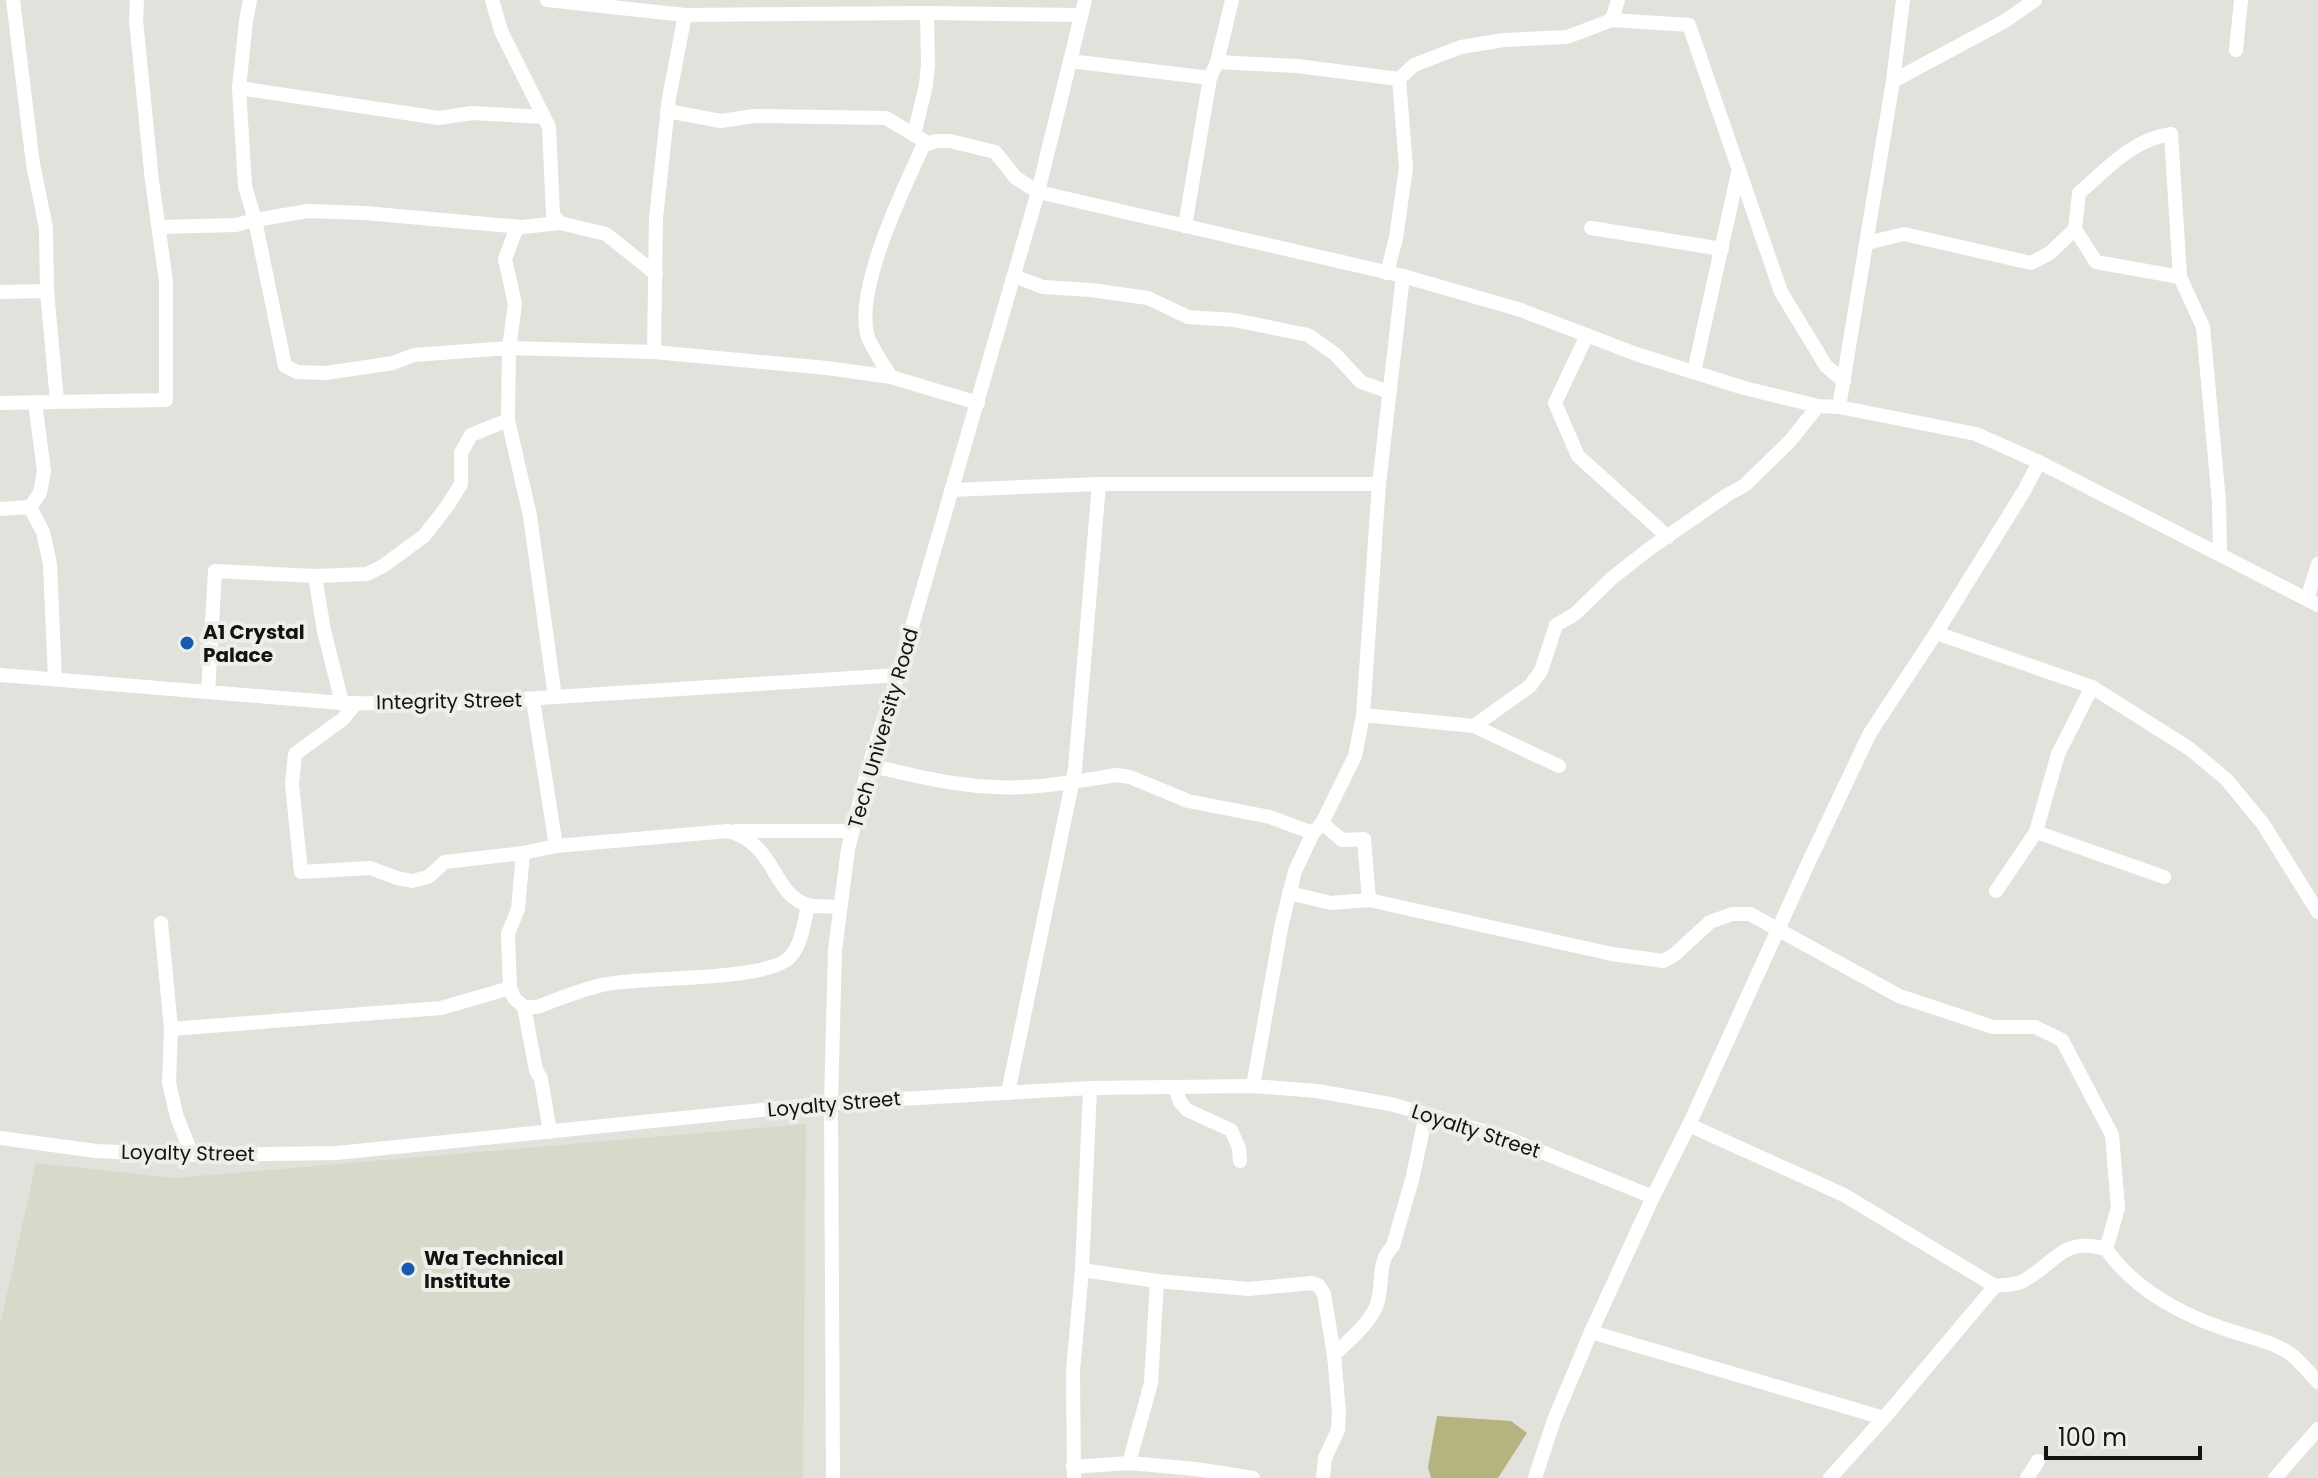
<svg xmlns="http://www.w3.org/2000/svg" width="2318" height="1478" viewBox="0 0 2318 1478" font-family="Poppins,sans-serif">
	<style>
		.built { fill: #d8d8cb }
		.green { fill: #b5b480 }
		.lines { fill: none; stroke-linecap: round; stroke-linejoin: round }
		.minor { stroke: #fff; stroke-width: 14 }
		.poi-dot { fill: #195bac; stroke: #efefea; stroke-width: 3 }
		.labels { text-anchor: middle; stroke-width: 8; stroke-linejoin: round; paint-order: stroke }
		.poi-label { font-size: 20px; font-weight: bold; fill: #131311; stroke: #efefea; text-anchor: start }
		.street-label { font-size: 20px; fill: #131311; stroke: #efefea }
	</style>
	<rect width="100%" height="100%" fill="#e2e2dc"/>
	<!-- built -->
	<polygon class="built" points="806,1124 803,1478 0,1478 0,1325 36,1163 174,1178"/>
	<!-- green -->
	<polygon class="green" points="1437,1416 1511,1421 1527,1433 1498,1478 1431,1478 1428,1467"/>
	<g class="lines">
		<!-- minor -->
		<g class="minor">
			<polyline points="13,0 33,164 46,228 47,291 57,401"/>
			<polyline points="492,0 501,31 549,127 553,215 560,223 606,234 656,274"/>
			<polyline points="547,0 685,15 927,13 1081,15"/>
			<polyline points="1612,20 1618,0"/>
			<polyline points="2236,50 2241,0"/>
			<polyline points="1070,61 1210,78"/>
			<polyline points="1217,62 1232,0"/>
			<polyline points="1893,81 2005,21 2035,0"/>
			<polyline points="239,88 439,118 472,113 544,117"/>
			<polyline points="667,111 721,121 754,116 886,118 928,143"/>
			<polyline points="914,135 926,85 928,65 927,13"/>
			<polyline points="560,223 522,227 365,213 308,211 255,220 285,366 297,372 326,373 393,363 414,355 509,348 654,352 827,368 891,377 978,403"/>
			<polyline points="1185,226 1210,78 1217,62 1297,66 1399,79 1414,65 1461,47 1504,40 1567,37 1612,20 1689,25 1781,292 1826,366 1844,381"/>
			<polyline points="159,227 236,225 255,220 245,186 239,88 246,21 250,0"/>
			<polyline points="517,227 505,259 515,304 509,348 508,420 530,516 555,697"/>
			<polyline points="1591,228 1722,249"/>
			<polyline points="1867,243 1904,234 2031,263 2050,253 2075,229"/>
			<polyline points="1387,273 1396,238 1406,168 1399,79"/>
			<polyline points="1014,276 1043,287 1091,290 1148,298 1188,317 1234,320 1308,335 1335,354 1361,382 1389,392"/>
			<path d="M2180,277L2171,134C2133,139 2107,169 2079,193L2075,229L2096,262L2180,277L2203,327L2219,502L2220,554"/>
			<polyline points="0,292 47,291"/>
			<polyline points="1587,335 1555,403 1578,456 1668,537"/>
			<polyline points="654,352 656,218 669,98 685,15"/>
			<polyline points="1694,372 1738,173"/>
			<path d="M891,377C885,367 869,344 867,334C856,286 903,190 923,146L936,141H950L995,152L1016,178L1038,192L1403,276L1521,310L1636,354L1744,388L1818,406L1839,407L1976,434L2039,462L2318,605"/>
			<polyline points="0,403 166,400 166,281 152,181 136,20 137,0"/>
			<polyline points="1839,407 1893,81 1903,0"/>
			<polyline points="951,490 1099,484 1379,484"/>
			<polyline points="30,507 43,532 50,564 55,679"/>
			<polyline points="0,509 30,507 40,493 44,471 35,402"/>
			<polyline points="315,576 324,631 342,703"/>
			<polyline points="2307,599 2318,564"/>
			<polyline points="1936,633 2092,687 2190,749 2227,780 2263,824 2318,912"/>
			<polyline points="0,675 342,703 447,704 898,675"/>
			<polyline points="208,692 215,571 315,576 367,574 383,566 424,536 448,505 461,484 461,453 471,435 508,420"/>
			<polyline points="533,700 556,846"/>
			<path d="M356,703L343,719L295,754L292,784L301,872L370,868L397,878L412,881L428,877L445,862L523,853L556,846L728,831C777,844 772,895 808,905C817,907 829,906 839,907"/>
			<polyline points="1363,715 1474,726 1559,766"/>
			<polyline points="1474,726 1530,686 1541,671 1556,625 1575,614 1612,578 1649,549 1727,495 1745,485 1790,441 1818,406"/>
			<path d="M869,765C918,777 972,790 1023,787C1054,786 1085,780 1116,775L1130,777L1188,801L1270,817L1313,833"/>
			<polyline points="1322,823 1342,840 1364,839 1369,900"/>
			<polyline points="736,831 852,831"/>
			<polyline points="2036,832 2164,877"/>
			<path d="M523,853L518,909L508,934L510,988L514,998L524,1007H537C560,999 583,988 607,984C646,976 766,982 790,957C802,944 804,922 808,905"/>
			<polyline points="1996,891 2036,832 2058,754 2092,687"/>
			<path d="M1289,893L1331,903L1369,900L1612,954L1663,961L1674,955L1710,922L1732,914H1750L1899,996L1993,1027H2035L2062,1040L2112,1135L2118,1208L2106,1249C2135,1290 2182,1315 2228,1330C2248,1337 2275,1342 2292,1355C2301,1363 2310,1373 2318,1382"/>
			<polyline points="161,923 171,1029 169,1083 177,1117 192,1155"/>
			<polyline points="524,1007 536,1070 541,1079 550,1132"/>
			<polyline points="171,1029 441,1008 510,988"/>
			<polyline points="1253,1086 1282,923 1295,871 1313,833 1322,823 1355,756 1363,715 1379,484 1403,276"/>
			<polyline points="1175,1087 1180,1102 1187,1110 1231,1130 1239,1148 1240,1161"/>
			<polyline points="1008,1093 1075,769 1099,484"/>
			<polyline points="1689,1125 1844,1195 1995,1286"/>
			<polyline points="0,1138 96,1151 192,1155 336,1153 831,1103 1090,1088 1253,1086 1317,1091 1390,1104 1426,1114 1507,1138 1653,1197"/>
			<polyline points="1082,1270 1157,1281 1249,1289 1312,1283 1319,1286 1324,1294 1334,1355 1339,1412 1338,1430 1325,1458 1323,1478"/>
			<polyline points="1591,1332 1884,1418"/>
			<path d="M1334,1355C1348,1341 1368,1325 1376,1307C1385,1286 1375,1263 1393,1246L1412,1180L1426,1114"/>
			<polyline points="1129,1463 1151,1383 1157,1281"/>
			<polyline points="1073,1467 1129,1463 1196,1469 1253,1478"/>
			<polyline points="833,1478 831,1103 835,950 848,849 869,765 898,675 1038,192 1085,0"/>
			<polyline points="1074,1478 1073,1371 1082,1270 1090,1088"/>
			<polyline points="1535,1478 1554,1420 1591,1332 1653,1197 1689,1125 1811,857 1870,733 1936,633 2024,491 2039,462"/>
			<path d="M1830,1478L1884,1418L1995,1286C2003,1285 2014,1285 2021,1282C2056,1265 2059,1236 2106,1249"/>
			<polyline points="2027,1478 2038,1461"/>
			<polyline points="2275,1478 2318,1429"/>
		</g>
	</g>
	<!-- markers -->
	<g class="poi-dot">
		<circle cx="187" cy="643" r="8"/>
		<circle cx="408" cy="1269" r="8"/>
	</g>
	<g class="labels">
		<!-- poi labels -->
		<g class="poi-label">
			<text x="203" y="639">A1 Crystal<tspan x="203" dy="23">Palace</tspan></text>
			<text x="424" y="1265">Wa Technical<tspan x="424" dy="23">Institute</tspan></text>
		</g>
		<!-- street labels -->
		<g class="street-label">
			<text transform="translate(449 701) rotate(-1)" y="7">Integrity Street</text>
			<text transform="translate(883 728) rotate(-74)" y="7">Tech University Road</text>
			<text transform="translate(834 1104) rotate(-5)" y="7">Loyalty Street</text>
			<text transform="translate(1476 1131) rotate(18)" y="7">Loyalty Street</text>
			<text transform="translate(188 1153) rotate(1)" y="7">Loyalty Street</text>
		</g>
	</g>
	<!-- scale -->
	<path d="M2046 1446v12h154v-12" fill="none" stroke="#131311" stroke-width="4"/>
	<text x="2058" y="1446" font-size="24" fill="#131311" stroke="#efefea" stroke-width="6" paint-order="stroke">100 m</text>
</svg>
